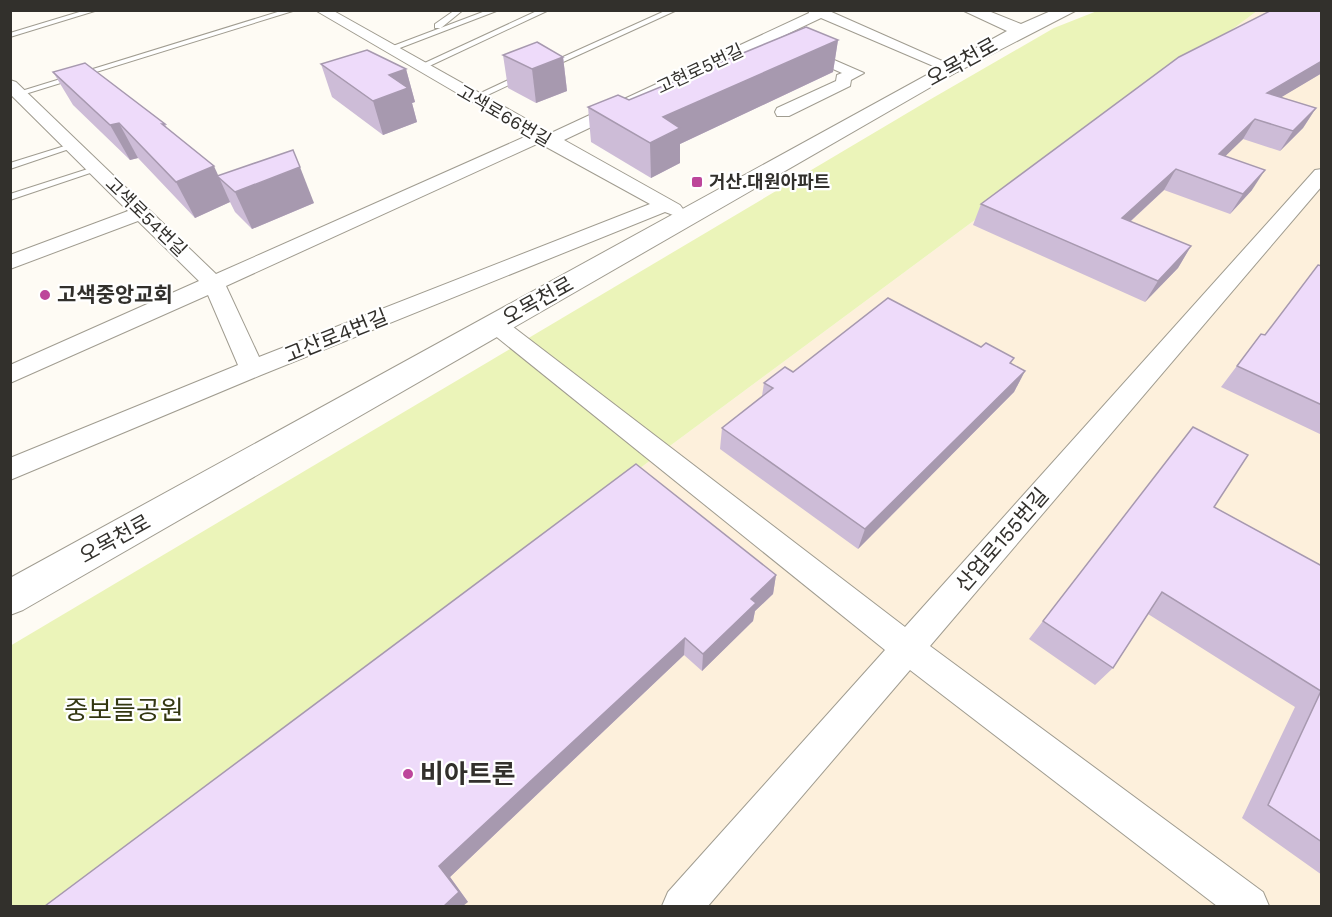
<svg xmlns="http://www.w3.org/2000/svg" width="1332" height="917" viewBox="0 0 1332 917" font-family="'Work Sans','Noto Sans KR',sans-serif">
	<style>
		.industrial { fill: #fdf0dc }
		.green { fill: #ebf4b9 }
		.lines { fill: none; stroke-linecap: round; stroke-linejoin: round }
		.lane-casing { stroke: #a09c90; stroke-width: 2 }
		.street-casing { stroke: #a09c90; stroke-width: 2 }
		.secondary-casing { stroke: #a09c90; stroke-width: 2 }
		.lane { fill: #fff; fill-rule: evenodd }
		.street { fill: #fff; fill-rule: evenodd }
		.secondary { fill: #fff; fill-rule: evenodd }
		.wall { fill: #cdbcd7 }
		.shaded-wall { fill: #a799af }
		.building { fill: #eedbfa; stroke: #a799af; stroke-width: 1.5 }
		.poi-dot { fill: #bd469b; stroke: #fff; stroke-width: 2 }
		.labels { text-anchor: middle; stroke-width: 4.5; stroke-linejoin: round; paint-order: stroke }
		.far-street-label { font-size: 18px; fill: #32302c; stroke: #fff }
		.far-poi-label { font-size: 18px; font-weight: bold; fill: #32302c; stroke: #fff; text-anchor: start }
		.street-label { font-size: 21px; fill: #32302c; stroke: #fff }
		.poi-label { font-size: 21px; font-weight: bold; fill: #32302c; stroke: #fff; text-anchor: start }
		.near-park-label { font-size: 26px; fill: #333711; stroke: #fff }
		.near-poi-label { font-size: 26px; font-weight: bold; fill: #32302c; stroke: #fff; text-anchor: start }
	</style>
	<rect width="100%" height="100%" fill="#fefbf4"/>
	<!-- industrial -->
	<polygon class="industrial" points="1257,11 1270,11 1321,26 1321,906 49,906"/>
	<!-- green -->
	<polygon class="green" points="1097,11 1257,11 49,906 11,906 10,646 931,99 1054,28"/>
	<g class="lines">
		<defs>
			<g id="lane">
				<polygon points="86,10 98,10 10,37 10,33"/>
				<polygon points="284,10 296,10 22,95 15,93"/>
				<polygon points="455,10 463,10 441,28 435,28 435,24"/>
				<polygon points="488,10 499,10 392,51 385,49"/>
				<polygon points="539,10 549,10 423,69 416,67"/>
				<polygon points="667,10 677,10 550,68 543,66"/>
				<polygon points="521,74 528,76 477,100 470,98"/>
				<polygon points="71,144 78,146 10,169 10,163"/>
				<polygon points="94,167 102,169 10,200 10,194"/>
			</g>
			<g id="street">
				<path d="M315,10H332L551,133L809,13L808,10H827L958,68L950,73L945,71L821,18L564,140L680,205L683,209L680,213L673,215L665,212L261,375L10,480V458L238,365L208,295L10,383V365L199,281L138,221L10,269V255L128,211L10,94V80L16,82L216,274L529,135ZM539,143L650,204L259,357L226,286Z"/>
				<polygon points="802,46 864,73 851,80 850,86 789,116 777,116 775,112 777,108 836,81 837,75 842,73 797,53 795,50"/>
				<polygon points="1322,169 1322,186 930,646 1263,892 1269,906 1217,906 910,670 708,906 662,906 668,892 885,650 488,330 484,325 488,320 496,317 504,320 905,627 1315,170"/>
			</g>
			<polygon id="secondary" points="962,10 986,10 1021,24 1053,10 1077,10 957,72 23,610 10,615 10,578 1007,31"/>
		</defs>
		<!-- lane casing -->
		<use href="#lane" class="lane-casing"/>
		<!-- street casing -->
		<use href="#street" class="street-casing"/>
		<!-- secondary casing -->
		<use href="#secondary" class="secondary-casing"/>
		<!-- lane -->
		<use href="#lane" class="lane"/>
		<!-- street -->
		<use href="#street" class="street"/>
		<!-- secondary -->
		<use href="#secondary" class="secondary"/>
	</g>
	<!-- wall -->
	<g class="wall">
		<polygon points="838,40 833,72 680,144 680,163 651,178 591,142 588,107 629,100"/>
		<polygon points="503,55 563,57 567,91 536,103 508,88"/>
		<polygon points="321,64 406,69 415,102 412,103 417,122 383,135 332,97"/>
		<polygon points="53,72 165,124 167,128 218,176 314,203 252,229 235,212 230,202 195,218 138,158 130,160 73,105"/>
		<polygon points="1322,73 1281,97 1316,108 1303,128 1280,151 1243,139 1225,156 1252,190 1230,214 1164,190 1130,222 1191,246 1178,268 1145,302 973,225 981,204"/>
		<polygon points="1318,265 1322,266 1322,435 1221,387 1261,334 1265,335"/>
		<polygon points="1012,364 1025,371 1014,392 858,549 720,449 722,428 762,396 764,383"/>
		<polygon points="1193,427 1214,507 1322,566 1322,875 1242,818 1295,707 1148,614 1113,668 1095,685 1029,639"/>
		<polygon points="776,575 773,594 755,611 753,621 702,671 684,655 450,877 468,902 45,906"/>
	</g>
	<!-- shaded-wall -->
	<g class="shaded-wall">
		<polygon points="838,40 833,72 680,144 680,163 651,178 650,143 663,117"/>
		<polygon points="563,57 567,91 536,103 532,69"/>
		<polygon points="1322,61 1322,73 1255,113 1267,93"/>
		<polygon points="406,69 415,102 412,103 417,122 383,135 373,101 389,75"/>
		<polygon points="1316,108 1303,128 1280,151 1293,131"/>
		<polygon points="1255,119 1243,139 1207,174 1219,154"/>
		<polygon points="119,123 138,158 130,160 110,125"/>
		<polygon points="214,166 230,202 195,218 176,182"/>
		<polygon points="300,167 314,203 252,229 235,192"/>
		<polygon points="1176,169 1164,190 1111,239 1122,218"/>
		<polygon points="1265,170 1252,190 1230,214 1243,194"/>
		<polygon points="1191,246 1178,268 1145,302 1158,281"/>
		<polygon points="1025,371 1014,392 858,549 865,529"/>
		<polygon points="776,575 773,594 755,611 753,621 702,671 703,654 751,599"/>
		<polygon points="685,638 684,655 450,877 468,902 463,906 444,906 439,866"/>
	</g>
	<!-- building -->
	<g class="building">
		<polygon points="1272,10 1322,10 1322,61 1267,93 1316,108 1293,131 1255,119 1219,154 1265,170 1243,194 1176,169 1122,218 1191,246 1158,281 981,204 1179,57"/>
		<polygon points="806,27 838,40 663,117 680,128 650,143 588,107 618,95 629,100"/>
		<polygon points="537,42 563,57 532,69 503,55"/>
		<polygon points="367,50 406,69 389,75 408,88 373,101 321,64"/>
		<polygon points="85,63 165,124 162,124 214,166 176,182 119,123 110,125 53,72"/>
		<polygon points="293,150 300,167 235,192 217,176"/>
		<polygon points="1318,265 1322,266 1322,405 1237,366 1261,334 1265,335"/>
		<polygon points="888,298 981,347 986,343 1014,358 1010,363 1025,371 865,529 722,428 773,388 764,383 785,367 793,372"/>
		<polygon points="1193,427 1248,455 1214,507 1322,566 1322,842 1268,805 1321,691 1162,592 1113,668 1043,621"/>
		<polygon points="636,464 776,575 751,599 756,603 703,654 685,638 439,866 459,892 444,906 45,906"/>
	</g>
	<!-- markers -->
	<g class="poi-dot">
		<rect x="691" y="176" width="12" height="12" rx="3"/>
		<circle cx="45" cy="295" r="6"/>
		<circle cx="408" cy="774" r="6"/>
	</g>
	<g class="labels">
		<!-- far-street labels -->
		<g class="far-street-label">
			<text transform="translate(700 69) rotate(-25)" y="6">고현로5번길</text>
			<text transform="translate(504 116) rotate(30)" y="6">고색로66번길</text>
			<text transform="translate(146 217) rotate(44)" y="6">고색로54번길</text>
		</g>
		<!-- far-poi labels -->
		<g class="far-poi-label">
			<text x="709" y="188">거산.대원아파트</text>
		</g>
		<!-- street labels -->
		<g class="street-label">
			<text transform="translate(962 62) rotate(-29)" y="7">오목천로</text>
			<text transform="translate(538 301) rotate(-29)" y="7">오목천로</text>
			<text transform="translate(336 336) rotate(-22)" y="7">고산로4번길</text>
			<text transform="translate(115 539) rotate(-29)" y="7">오목천로</text>
			<text transform="translate(1002 540) rotate(-49)" y="7">산업로155번길</text>
		</g>
		<!-- poi labels -->
		<g class="poi-label">
			<text x="57" y="302">고색중앙교회</text>
		</g>
		<!-- near-park labels -->
		<g class="near-park-label">
			<text x="124" y="719">중보들공원</text>
		</g>
		<!-- near-poi labels -->
		<g class="near-poi-label">
			<text x="420" y="783">비아트론</text>
		</g>
	</g>
	<!-- border -->
	<rect width="1332" height="917" fill="none" stroke="#32302c" stroke-width="24"/>
</svg>
